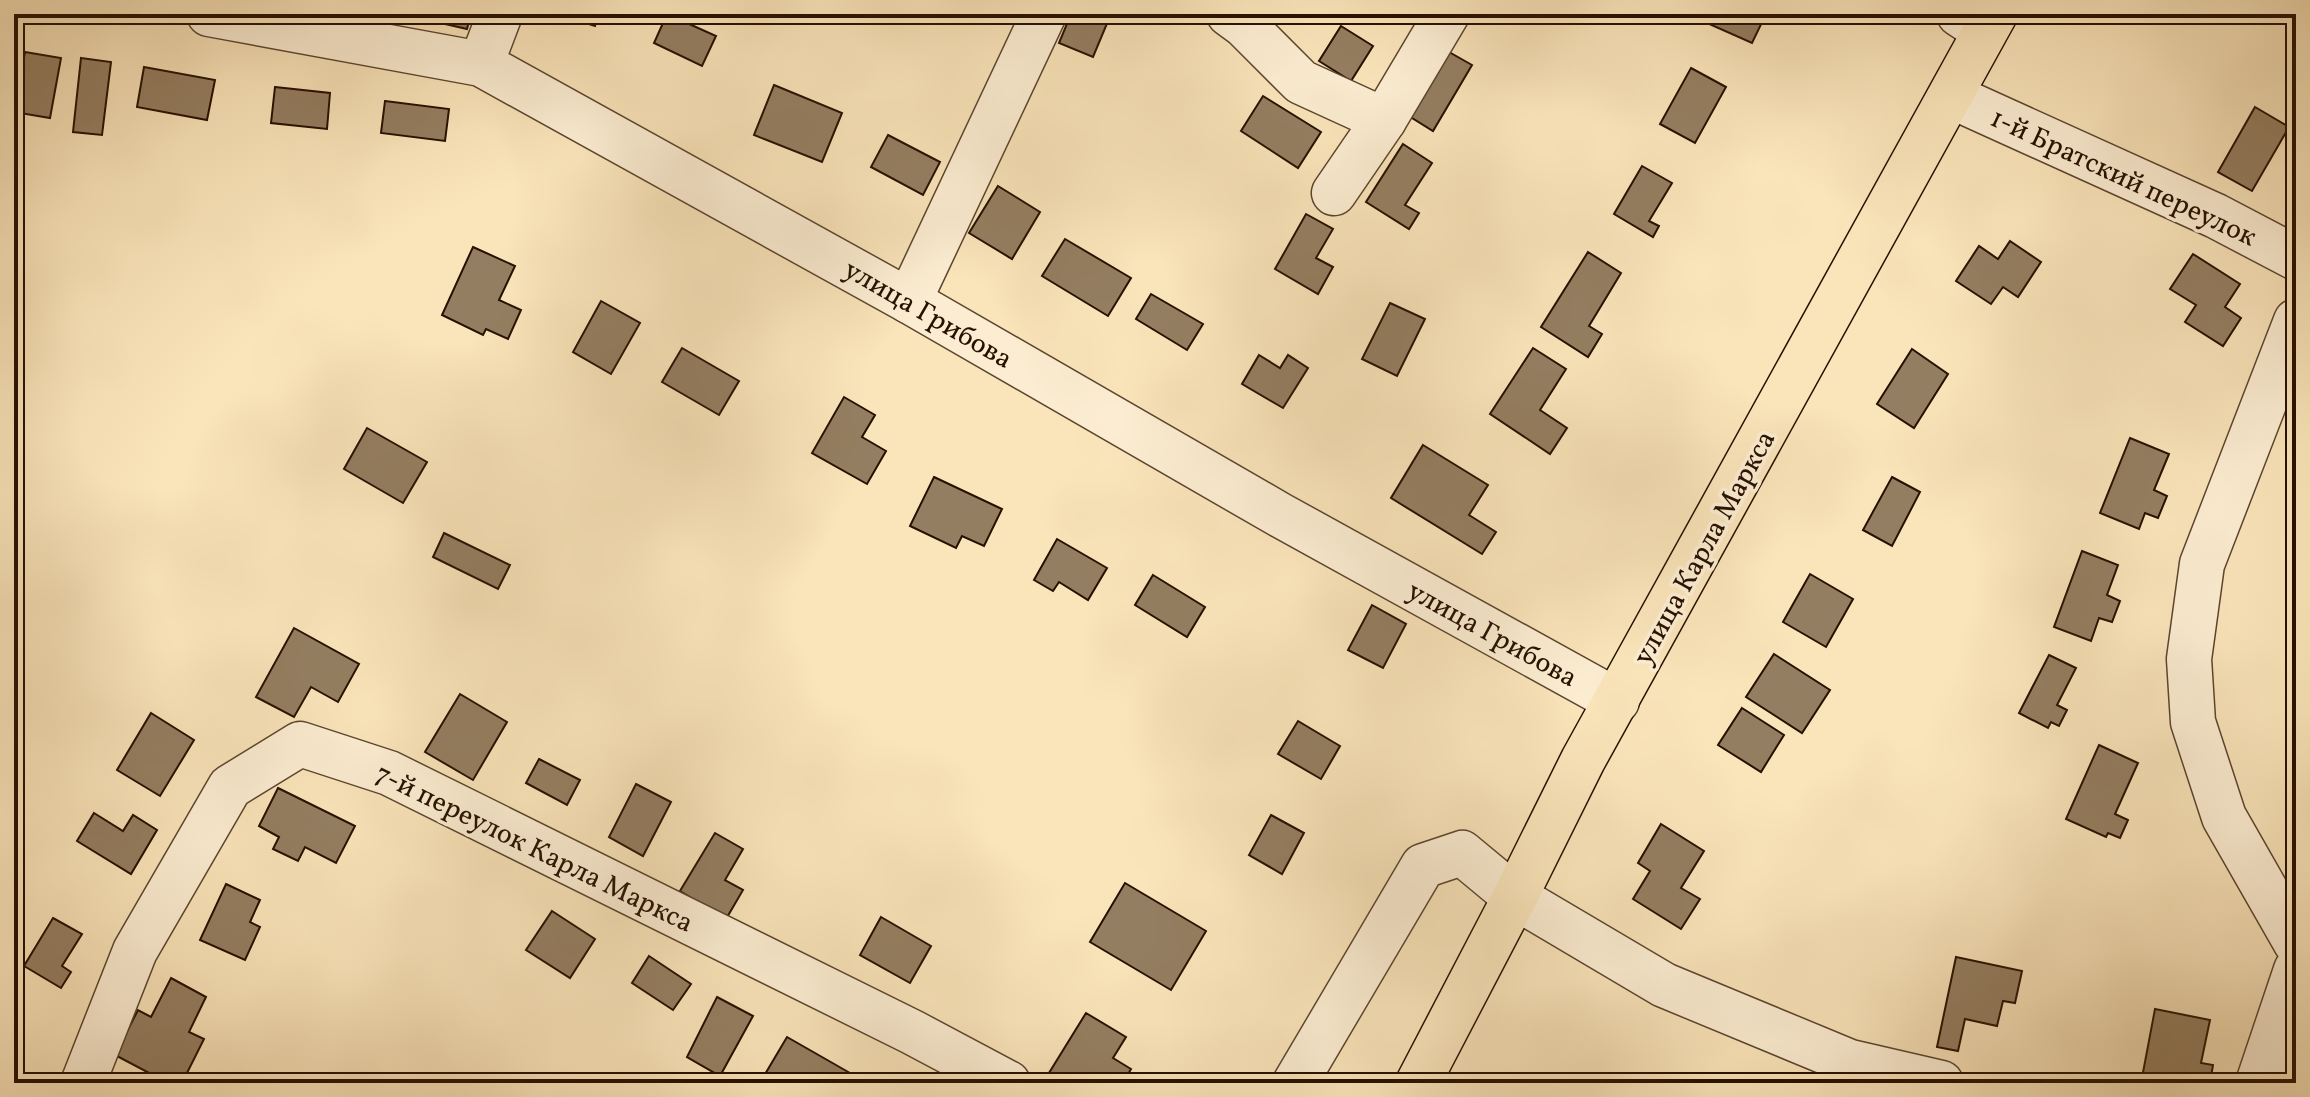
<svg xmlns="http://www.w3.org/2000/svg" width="2310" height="1097" viewBox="0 0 2310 1097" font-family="Vollkorn,serif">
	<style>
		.building { fill: #947e61; stroke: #261000; stroke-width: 2 }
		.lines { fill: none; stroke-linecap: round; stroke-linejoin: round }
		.minor-casing { stroke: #5b452e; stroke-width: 47 }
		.major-casing { stroke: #261000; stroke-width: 47 }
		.minor { stroke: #fcedd2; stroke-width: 44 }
		.major { stroke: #fae4ba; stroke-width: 44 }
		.labels { text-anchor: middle; stroke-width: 7; stroke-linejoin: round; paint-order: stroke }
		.street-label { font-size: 28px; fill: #261000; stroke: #fcedd2 }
	</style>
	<rect width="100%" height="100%" fill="#fae4ba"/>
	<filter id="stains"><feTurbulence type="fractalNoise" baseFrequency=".0025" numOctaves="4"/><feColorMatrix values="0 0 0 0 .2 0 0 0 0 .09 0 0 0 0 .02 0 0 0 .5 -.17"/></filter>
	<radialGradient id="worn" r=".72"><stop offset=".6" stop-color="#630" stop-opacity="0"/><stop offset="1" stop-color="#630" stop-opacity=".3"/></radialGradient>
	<!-- building -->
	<g class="building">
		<polygon points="410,14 471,14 467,29 410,16"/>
		<polygon points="557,14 598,14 595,26"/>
		<polygon points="667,14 716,36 702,66 654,43"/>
		<polygon points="1071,14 1111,14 1093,57 1059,43"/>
		<polygon points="1711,14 1766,14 1752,43 1707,23"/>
		<polygon points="1341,26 1373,46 1351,81 1319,61"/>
		<polygon points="1442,48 1472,65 1433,131 1404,113"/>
		<polygon points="25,52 61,58 50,118 14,112"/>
		<polygon points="81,58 111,62 102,135 73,132"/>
		<polygon points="144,67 215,80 207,120 137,107"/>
		<polygon points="1691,68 1726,87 1695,143 1660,124"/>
		<polygon points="774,85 842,113 822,162 754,135"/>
		<polygon points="275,87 330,93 327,129 271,123"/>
		<polygon points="1263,96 1321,132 1298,168 1241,131"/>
		<polygon points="385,101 449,109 445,141 381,133"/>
		<polygon points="2255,107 2289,127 2252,191 2218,172"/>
		<polygon points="888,135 940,162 923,195 871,167"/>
		<polygon points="1403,144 1432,163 1405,205 1419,213 1409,229 1366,202"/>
		<polygon points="1642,166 1672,183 1649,221 1659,226 1653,237 1614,214"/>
		<polygon points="998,186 1040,212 1012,259 969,233"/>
		<polygon points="1306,214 1333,229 1316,258 1333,267 1318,294 1275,269"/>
		<polygon points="1065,239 1131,278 1108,316 1042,276"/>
		<polygon points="2010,241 2041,262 2018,297 2003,287 1991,304 1956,281 1979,246 1998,259"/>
		<polygon points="473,247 515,266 499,300 521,310 508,339 486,329 483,335 442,315"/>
		<polygon points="1588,252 1621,273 1589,326 1602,334 1588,357 1541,327"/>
		<polygon points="2193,254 2240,284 2225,307 2241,318 2223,346 2185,322 2196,305 2170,289"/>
		<polygon points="1151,294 1203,324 1187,350 1136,319"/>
		<polygon points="601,301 640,323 611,374 573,352"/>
		<polygon points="1390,303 1425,319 1397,376 1362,359"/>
		<polygon points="682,348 739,381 719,415 662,382"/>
		<polygon points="1533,348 1566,369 1540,410 1567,428 1550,454 1490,414"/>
		<polygon points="1912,349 1948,374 1914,428 1877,404"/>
		<polygon points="1259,355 1280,368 1288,355 1308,368 1283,408 1242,384"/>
		<polygon points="844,397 875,415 862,437 886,451 867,484 812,453"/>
		<polygon points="367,428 427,462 403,503 344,469"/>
		<polygon points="2130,438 2169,454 2154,490 2167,496 2158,518 2145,513 2139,529 2100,513"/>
		<polygon points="1423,445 1488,485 1469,515 1496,532 1482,554 1391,498"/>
		<polygon points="934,477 1002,509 984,546 962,536 956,548 910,526"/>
		<polygon points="1892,477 1920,492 1892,546 1863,530"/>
		<polygon points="444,533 510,565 498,589 433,557"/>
		<polygon points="1057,539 1107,568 1088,600 1059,582 1053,591 1034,580"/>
		<polygon points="2082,551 2118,565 2107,595 2120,601 2112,622 2099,618 2091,641 2054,627"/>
		<polygon points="1810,574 1853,599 1826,647 1783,622"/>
		<polygon points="1153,575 1205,607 1187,637 1135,605"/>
		<polygon points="1372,605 1406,624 1383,668 1348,650"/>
		<polygon points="294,628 359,664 338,702 311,687 294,717 256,697"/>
		<polygon points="1774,654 1830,690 1802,733 1746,697"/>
		<polygon points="2049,655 2076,668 2057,705 2067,710 2059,726 2051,722 2048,728 2019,713"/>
		<polygon points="460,694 507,722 473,780 425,752"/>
		<polygon points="1742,708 1784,735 1761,772 1718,745"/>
		<polygon points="151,713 194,740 160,796 117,770"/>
		<polygon points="1298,721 1340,746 1321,779 1278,754"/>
		<polygon points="2099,745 2138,763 2115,814 2128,820 2120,838 2108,833 2106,837 2066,819"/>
		<polygon points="539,759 580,780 567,805 526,783"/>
		<polygon points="636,784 671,802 643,856 609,837"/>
		<polygon points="278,788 355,826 336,863 305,847 298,861 273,849 279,837 259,826"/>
		<polygon points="94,813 123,831 133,815 157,830 131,874 77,841"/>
		<polygon points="1271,815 1304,833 1282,874 1249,855"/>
		<polygon points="1661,824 1704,851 1681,888 1700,899 1681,929 1633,899 1650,871 1638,863"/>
		<polygon points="715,833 743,849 725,880 743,890 726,919 680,891"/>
		<polygon points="1125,883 1206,931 1171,990 1090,942"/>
		<polygon points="226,884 260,900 250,922 260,927 245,960 200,940"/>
		<polygon points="552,911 595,939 570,978 526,950"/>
		<polygon points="881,917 931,946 910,983 860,955"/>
		<polygon points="53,918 82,934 62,966 71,972 61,988 24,966"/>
		<polygon points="649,956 691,984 673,1010 632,983"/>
		<polygon points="1956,957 2022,971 2015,1003 2003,1001 1997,1026 1965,1019 1958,1051 1937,1047"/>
		<polygon points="171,978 206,997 189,1032 204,1039 182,1083 168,1083 115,1055 138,1010 151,1017"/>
		<polygon points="717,997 753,1016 720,1076 687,1057"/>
		<polygon points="2155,1009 2210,1020 2201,1063 2213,1065 2210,1083 2141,1083"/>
		<polygon points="1086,1013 1126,1037 1113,1058 1131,1069 1123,1083 1066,1083 1049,1073"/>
		<polygon points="787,1037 850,1073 844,1083 761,1081"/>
	</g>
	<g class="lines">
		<defs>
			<g id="minor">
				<polyline points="209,14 481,64 909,301 1280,515 1617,701"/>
				<polyline points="1229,14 1244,25 1301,82 1384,120"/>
				<polyline points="1959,14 1985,31"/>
				<polyline points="481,64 500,14"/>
				<polyline points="1951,96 2216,216 2296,258"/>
				<polyline points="1334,193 1384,120 1447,14"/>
				<polyline points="909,301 1044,14"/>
				<polyline points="2296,321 2202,564 2189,659 2193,722 2224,817 2296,943"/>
				<polyline points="83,1083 135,951 230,787 300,744 389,773 912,1032 1008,1083"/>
				<polyline points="1295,1083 1423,866 1462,853 1515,897 1664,985 1850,1062 1941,1083"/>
				<polyline points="2258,1083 2296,970"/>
			</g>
			<polyline id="major" points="1418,1083 1515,897 1583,760 1995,14"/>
		</defs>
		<!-- minor casing -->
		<use href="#minor" class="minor-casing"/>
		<!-- major casing -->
		<use href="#major" class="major-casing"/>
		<!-- minor -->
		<use href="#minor" class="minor"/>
		<!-- major -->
		<use href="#major" class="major"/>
	</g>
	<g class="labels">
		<!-- street labels -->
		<g class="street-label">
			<text transform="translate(2124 176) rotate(25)" y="10">1-й Братский переулок</text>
			<text transform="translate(929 313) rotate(30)" y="10">улица Грибова</text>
			<text transform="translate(1703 547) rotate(-61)" y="10">улица Карла Маркса</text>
			<text transform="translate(1493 633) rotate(29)" y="10">улица Грибова</text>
			<text transform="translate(535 847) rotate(26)" y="10">7-й переулок Карла Маркса</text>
		</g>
	</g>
	<!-- margin -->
	<rect width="2310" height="1097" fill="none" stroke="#fae4ba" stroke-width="48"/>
	<rect x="16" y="16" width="2278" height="1065" fill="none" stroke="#261000" stroke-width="4"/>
	<rect x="24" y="24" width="2262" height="1049" fill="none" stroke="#261000" stroke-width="2"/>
	<rect width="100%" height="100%" filter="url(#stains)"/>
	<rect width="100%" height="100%" fill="url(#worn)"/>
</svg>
